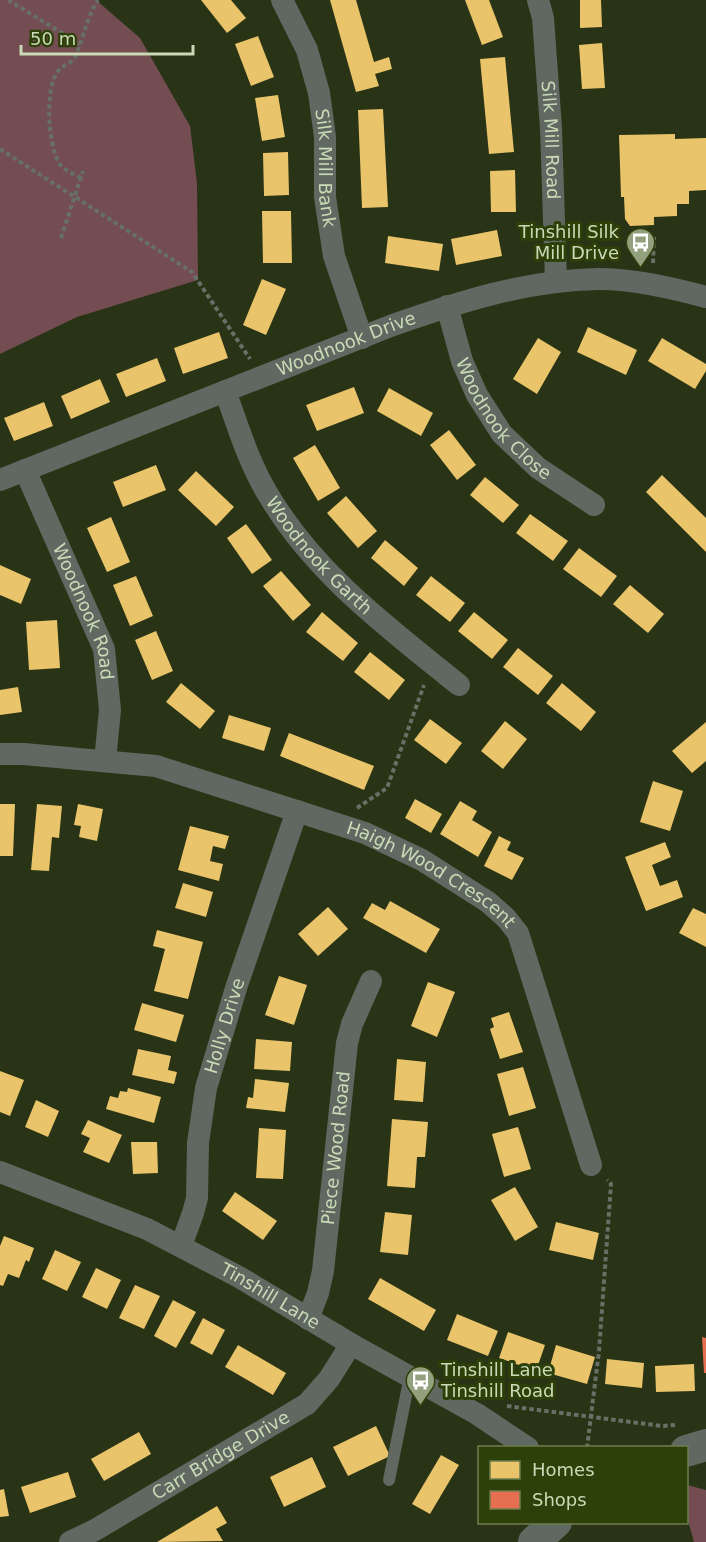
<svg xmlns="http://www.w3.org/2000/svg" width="706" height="1542" viewBox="0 0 706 1542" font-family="'DejaVu Sans',sans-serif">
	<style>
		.green { fill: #734d51 }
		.homes { fill: #e9c46a }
		.shops { fill: #e76f51 }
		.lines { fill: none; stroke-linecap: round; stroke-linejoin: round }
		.path { stroke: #686f66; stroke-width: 4; stroke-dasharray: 4.5 3; stroke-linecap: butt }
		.lane { stroke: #5f6861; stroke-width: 12 }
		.street { stroke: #5f6861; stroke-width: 22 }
		.secondary { stroke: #5f6961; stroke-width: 32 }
		.labels { text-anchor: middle; stroke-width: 6; stroke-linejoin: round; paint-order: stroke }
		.street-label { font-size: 18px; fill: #cadab6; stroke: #2d4009 }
		.poi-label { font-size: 18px; fill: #cadab6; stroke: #2d4009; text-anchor: end }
	</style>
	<rect width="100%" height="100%" fill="#293316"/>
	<!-- green -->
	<g class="green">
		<polygon points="0,0 96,0 140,38 190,126 197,183 198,280 77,317 0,354"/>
		<polygon points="687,1485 706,1490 706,1542 694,1542 687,1517"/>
	</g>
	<!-- homes -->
	<g class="homes">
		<polygon points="201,0 231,0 246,18 227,33"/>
		<polygon points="330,0 356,0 374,62 389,57 392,69 375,74 379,86 356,92"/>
		<polygon points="465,0 489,0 503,37 482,45"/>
		<polygon points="580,0 601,0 602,27 580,28"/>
		<polygon points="258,36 274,77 251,86 235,44"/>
		<polygon points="602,43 605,88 582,89 579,45"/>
		<polygon points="505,57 514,152 489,154 480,59"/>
		<polygon points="278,95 285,137 262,141 255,98"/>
		<polygon points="383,109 388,207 362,208 358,110"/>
		<polygon points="675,134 675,139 706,138 706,190 689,191 689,204 677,204 677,216 654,217 654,225 630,226 625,219 624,197 621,197 619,135"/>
		<polygon points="288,152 289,195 264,196 263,153"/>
		<polygon points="515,170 516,212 491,212 490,171"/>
		<polygon points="262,211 291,211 292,263 263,263"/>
		<polygon points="497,230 502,256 456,265 451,239"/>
		<polygon points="388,236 443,244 439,271 385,263"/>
		<polygon points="262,279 286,289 266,335 243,325"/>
		<polygon points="588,327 637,350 626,375 577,352"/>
		<polygon points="219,332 228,358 183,374 174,348"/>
		<polygon points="538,338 561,352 537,394 513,379"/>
		<polygon points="662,338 706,364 706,371 695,389 648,361"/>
		<polygon points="157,358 166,381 126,397 116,374"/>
		<polygon points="100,379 110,402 71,419 61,396"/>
		<polygon points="354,387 364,413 317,431 306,405"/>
		<polygon points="389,388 433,413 421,436 377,411"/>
		<polygon points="44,402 53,426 14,441 4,418"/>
		<polygon points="449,430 476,465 457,480 430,445"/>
		<polygon points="315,445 340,488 318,501 293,458"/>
		<polygon points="156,465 166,490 123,507 113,482"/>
		<polygon points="196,471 234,507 216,526 178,490"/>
		<polygon points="662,475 706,518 706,552 646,492"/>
		<polygon points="485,477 519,505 503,523 470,495"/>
		<polygon points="346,496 377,531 358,548 327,513"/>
		<polygon points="530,514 568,541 553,561 516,533"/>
		<polygon points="111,517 130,562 107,572 87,528"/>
		<polygon points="246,524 272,560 252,574 227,538"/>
		<polygon points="385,540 418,568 404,586 371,558"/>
		<polygon points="579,548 617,576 601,597 563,569"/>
		<polygon points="0,565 31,579 21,604 0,595"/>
		<polygon points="281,571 311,605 293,621 263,586"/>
		<polygon points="136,576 153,616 130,626 113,585"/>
		<polygon points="431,576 465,603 450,622 416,595"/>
		<polygon points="630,585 664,614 648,633 613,604"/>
		<polygon points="322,612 358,643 343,661 306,632"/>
		<polygon points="474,612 508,640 492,659 458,631"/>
		<polygon points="57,620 60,668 29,670 26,622"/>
		<polygon points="156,631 173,671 152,680 135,640"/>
		<polygon points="518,648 553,676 538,695 503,667"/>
		<polygon points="370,652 405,680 389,700 354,672"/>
		<polygon points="181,683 215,711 200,729 166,702"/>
		<polygon points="562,683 596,712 581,731 546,703"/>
		<polygon points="18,687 22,712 0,715 0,690"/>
		<polygon points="229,715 271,728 264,751 222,738"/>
		<polygon points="430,719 462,743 446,764 414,740"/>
		<polygon points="505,721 527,739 503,769 481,751"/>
		<polygon points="706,722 706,761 692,773 672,751"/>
		<polygon points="289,733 374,766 364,790 280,756"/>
		<polygon points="653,781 683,791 670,831 640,822"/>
		<polygon points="415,799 442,814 431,833 405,818"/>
		<polygon points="460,801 477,811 472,820 492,832 478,857 440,834"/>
		<polygon points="0,804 15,804 13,856 0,856"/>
		<polygon points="37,804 62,806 59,838 52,837 49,871 31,870"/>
		<polygon points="78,804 103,809 97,841 79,837 81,826 74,825"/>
		<polygon points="190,826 229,836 225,849 213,846 210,861 223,864 219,881 178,870"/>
		<polygon points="499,836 511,842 507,850 524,858 512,880 484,866"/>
		<polygon points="665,842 671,857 652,865 660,886 677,880 683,897 646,911 625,857"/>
		<polygon points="183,883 213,892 206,917 175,908"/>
		<polygon points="390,901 440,929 426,953 363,918 372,903 385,910"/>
		<polygon points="328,907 348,929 318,956 298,934"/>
		<polygon points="693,908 706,914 706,947 679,933"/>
		<polygon points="157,930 203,942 188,999 154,991 165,949 153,946"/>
		<polygon points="279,976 307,985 294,1025 265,1015"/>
		<polygon points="428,982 455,992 437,1037 411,1026"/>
		<polygon points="142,1003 184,1015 176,1042 134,1030"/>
		<polygon points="509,1012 523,1052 500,1059 490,1029 494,1027 491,1018"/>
		<polygon points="256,1039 292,1042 290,1071 254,1069"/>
		<polygon points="138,1049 171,1056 168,1070 177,1072 174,1084 132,1075"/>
		<polygon points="397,1059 426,1062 423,1102 394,1100"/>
		<polygon points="523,1067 536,1108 509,1116 497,1074"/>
		<polygon points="0,1071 24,1080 10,1116 0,1112"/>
		<polygon points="255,1079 289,1083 285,1112 246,1108 248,1097 253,1098"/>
		<polygon points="128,1088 161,1097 154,1123 106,1109 110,1096 118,1098 120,1091 127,1092"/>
		<polygon points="36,1100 59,1111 48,1137 25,1127"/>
		<polygon points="392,1119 428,1122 425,1157 417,1157 415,1188 387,1186"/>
		<polygon points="88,1120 122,1135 109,1163 83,1152 90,1138 81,1134"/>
		<polygon points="518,1127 531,1169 504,1177 492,1134"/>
		<polygon points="259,1128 286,1130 283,1179 256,1178"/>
		<polygon points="131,1142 157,1142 158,1173 133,1174"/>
		<polygon points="515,1187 538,1227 515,1241 491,1200"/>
		<polygon points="235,1192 277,1221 263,1240 222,1211"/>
		<polygon points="385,1212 412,1215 408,1255 380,1252"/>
		<polygon points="556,1222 599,1233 593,1260 549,1250"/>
		<polygon points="4,1236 34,1248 29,1262 26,1260 19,1278 8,1274 3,1286 0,1285 0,1246"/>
		<polygon points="55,1250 81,1262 67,1291 42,1279"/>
		<polygon points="96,1268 121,1280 107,1309 82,1297"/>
		<polygon points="380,1278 436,1310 424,1331 368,1299"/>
		<polygon points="135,1285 160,1296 144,1329 119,1318"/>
		<polygon points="173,1300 196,1312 176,1348 154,1336"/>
		<polygon points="457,1314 498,1331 488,1356 447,1340"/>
		<polygon points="203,1318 225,1330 212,1355 190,1343"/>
		<polygon points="508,1332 545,1345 536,1371 499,1358"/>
		<polygon points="238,1345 286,1373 273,1395 225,1367"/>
		<polygon points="556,1345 595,1357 587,1384 548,1373"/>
		<polygon points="607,1359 644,1363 642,1388 605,1384"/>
		<polygon points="694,1364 695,1391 656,1392 655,1366"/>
		<polygon points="376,1426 390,1456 348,1476 333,1447"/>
		<polygon points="139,1432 151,1454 104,1481 91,1459"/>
		<polygon points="441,1455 459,1465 430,1514 412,1504"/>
		<polygon points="312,1457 326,1487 284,1507 270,1477"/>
		<polygon points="68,1472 76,1497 30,1513 21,1487"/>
		<polygon points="4,1489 9,1516 0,1517 0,1490"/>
		<polygon points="217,1506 227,1523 216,1529 223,1541 157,1542"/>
	</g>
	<!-- shops -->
	<polygon class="shops" points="702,1337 706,1338 706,1373 704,1373"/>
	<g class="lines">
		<!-- path -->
		<g class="path">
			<polyline points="8,0 80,44"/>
			<polyline points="0,149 192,272 250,359"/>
			<path d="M81,178C74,174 63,170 59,163C48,144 44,87 59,70C64,64 73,63 76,55C84,36 87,17 98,0"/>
			<polyline points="61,238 83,171"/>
			<polyline points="653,263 654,237"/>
			<polyline points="357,808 387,788 424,685"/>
			<polyline points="507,1406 662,1426 675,1425"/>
			<polyline points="587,1448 599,1351 611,1184 607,1180"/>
		</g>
		<!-- lane -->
		<polyline class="lane" points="389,1480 410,1376"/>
		<!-- street -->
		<g class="street">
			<path id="s1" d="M282,0L307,50L319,93L325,137V197L334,256L362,338"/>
			<path id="s2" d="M538,0L543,18L551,128L556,282"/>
			<path id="s3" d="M447,306L462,361L477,395L502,434L538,468L594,505"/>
			<path id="s4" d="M225,391C238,426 249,464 269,496C316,575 389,628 459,685"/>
			<path id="s5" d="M25,470L104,649L110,710L105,761"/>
			<path id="s6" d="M0,480L393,325C459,302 527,280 598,279C634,279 672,288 706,297"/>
			<path id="s7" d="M0,754H24L156,766L365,833L422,860L488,902L506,918L518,933L591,1165"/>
			<path id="s8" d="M0,1172L147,1229L239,1277L351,1344L477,1414L528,1448"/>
			<path id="s9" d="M181,1246L193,1213L197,1198L198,1143L206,1088L237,985L297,811"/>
			<path id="s10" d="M308,1319L318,1293L323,1271L347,1043L352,1024L371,981"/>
			<path id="s11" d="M70,1542L95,1530L307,1404L329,1379L351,1344"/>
		</g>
		<!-- secondary -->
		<g class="secondary">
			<polyline points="686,1451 706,1445"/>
			<polyline points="534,1542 556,1522"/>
		</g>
	</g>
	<!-- icons -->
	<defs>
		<symbol id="bus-pin" viewBox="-11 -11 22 30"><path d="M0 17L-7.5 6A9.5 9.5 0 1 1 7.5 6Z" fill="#92a07e" stroke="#2d4009"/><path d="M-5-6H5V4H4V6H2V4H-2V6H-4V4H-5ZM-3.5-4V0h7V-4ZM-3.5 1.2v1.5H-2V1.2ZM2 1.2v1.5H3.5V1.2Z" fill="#fff"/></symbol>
	</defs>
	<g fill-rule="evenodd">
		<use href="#bus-pin" x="624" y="226" width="33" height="45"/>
		<use href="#bus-pin" x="404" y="1364" width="33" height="45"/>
	</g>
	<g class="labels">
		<!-- street labels -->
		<g class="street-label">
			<text dy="6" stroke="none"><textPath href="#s2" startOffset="141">Silk Mill Road</textPath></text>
			<text dy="6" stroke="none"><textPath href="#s1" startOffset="176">Silk Mill Bank</textPath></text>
			<text dy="6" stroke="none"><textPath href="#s6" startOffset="372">Woodnook Drive</textPath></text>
			<text dy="6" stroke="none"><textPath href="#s3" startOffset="129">Woodnook Close</textPath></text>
			<text dy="6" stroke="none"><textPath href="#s4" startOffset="192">Woodnook Garth</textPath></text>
			<text dy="6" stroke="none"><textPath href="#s5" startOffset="154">Woodnook Road</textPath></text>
			<text dy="6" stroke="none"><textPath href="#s7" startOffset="454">Haigh Wood Crescent</textPath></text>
			<text dy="6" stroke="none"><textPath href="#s9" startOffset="226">Holly Drive</textPath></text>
			<text dy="6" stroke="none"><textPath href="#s10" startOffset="174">Piece Wood Road</textPath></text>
			<text dy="6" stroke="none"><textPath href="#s8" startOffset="298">Tinshill Lane</textPath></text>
			<text dy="6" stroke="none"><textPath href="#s11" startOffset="174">Carr Bridge Drive</textPath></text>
		</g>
		<!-- poi labels -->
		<g class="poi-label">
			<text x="619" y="238">Tinshill Silk<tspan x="619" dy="21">Mill Drive</tspan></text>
			<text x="441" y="1376" text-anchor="start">Tinshill Lane<tspan x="441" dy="21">Tinshill Road</tspan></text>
		</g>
	</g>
	<!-- legend -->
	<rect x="478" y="1446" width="210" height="78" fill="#2d4009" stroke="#6c7e4e" stroke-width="1.5"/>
	<rect x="490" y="1461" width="30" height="18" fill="#e9c46a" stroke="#6c7e4e" stroke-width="1.5"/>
	<text x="532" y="1476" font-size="18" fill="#cadab6">Homes</text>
	<rect x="490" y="1491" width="30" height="18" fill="#e76f51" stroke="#6c7e4e" stroke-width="1.5"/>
	<text x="532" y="1506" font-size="18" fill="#cadab6">Shops</text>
	<!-- scale -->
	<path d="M21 45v9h172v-9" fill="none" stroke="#cadab6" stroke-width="3"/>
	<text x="30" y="45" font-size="18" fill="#cadab6" stroke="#2d4009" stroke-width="4.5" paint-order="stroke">50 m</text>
</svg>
